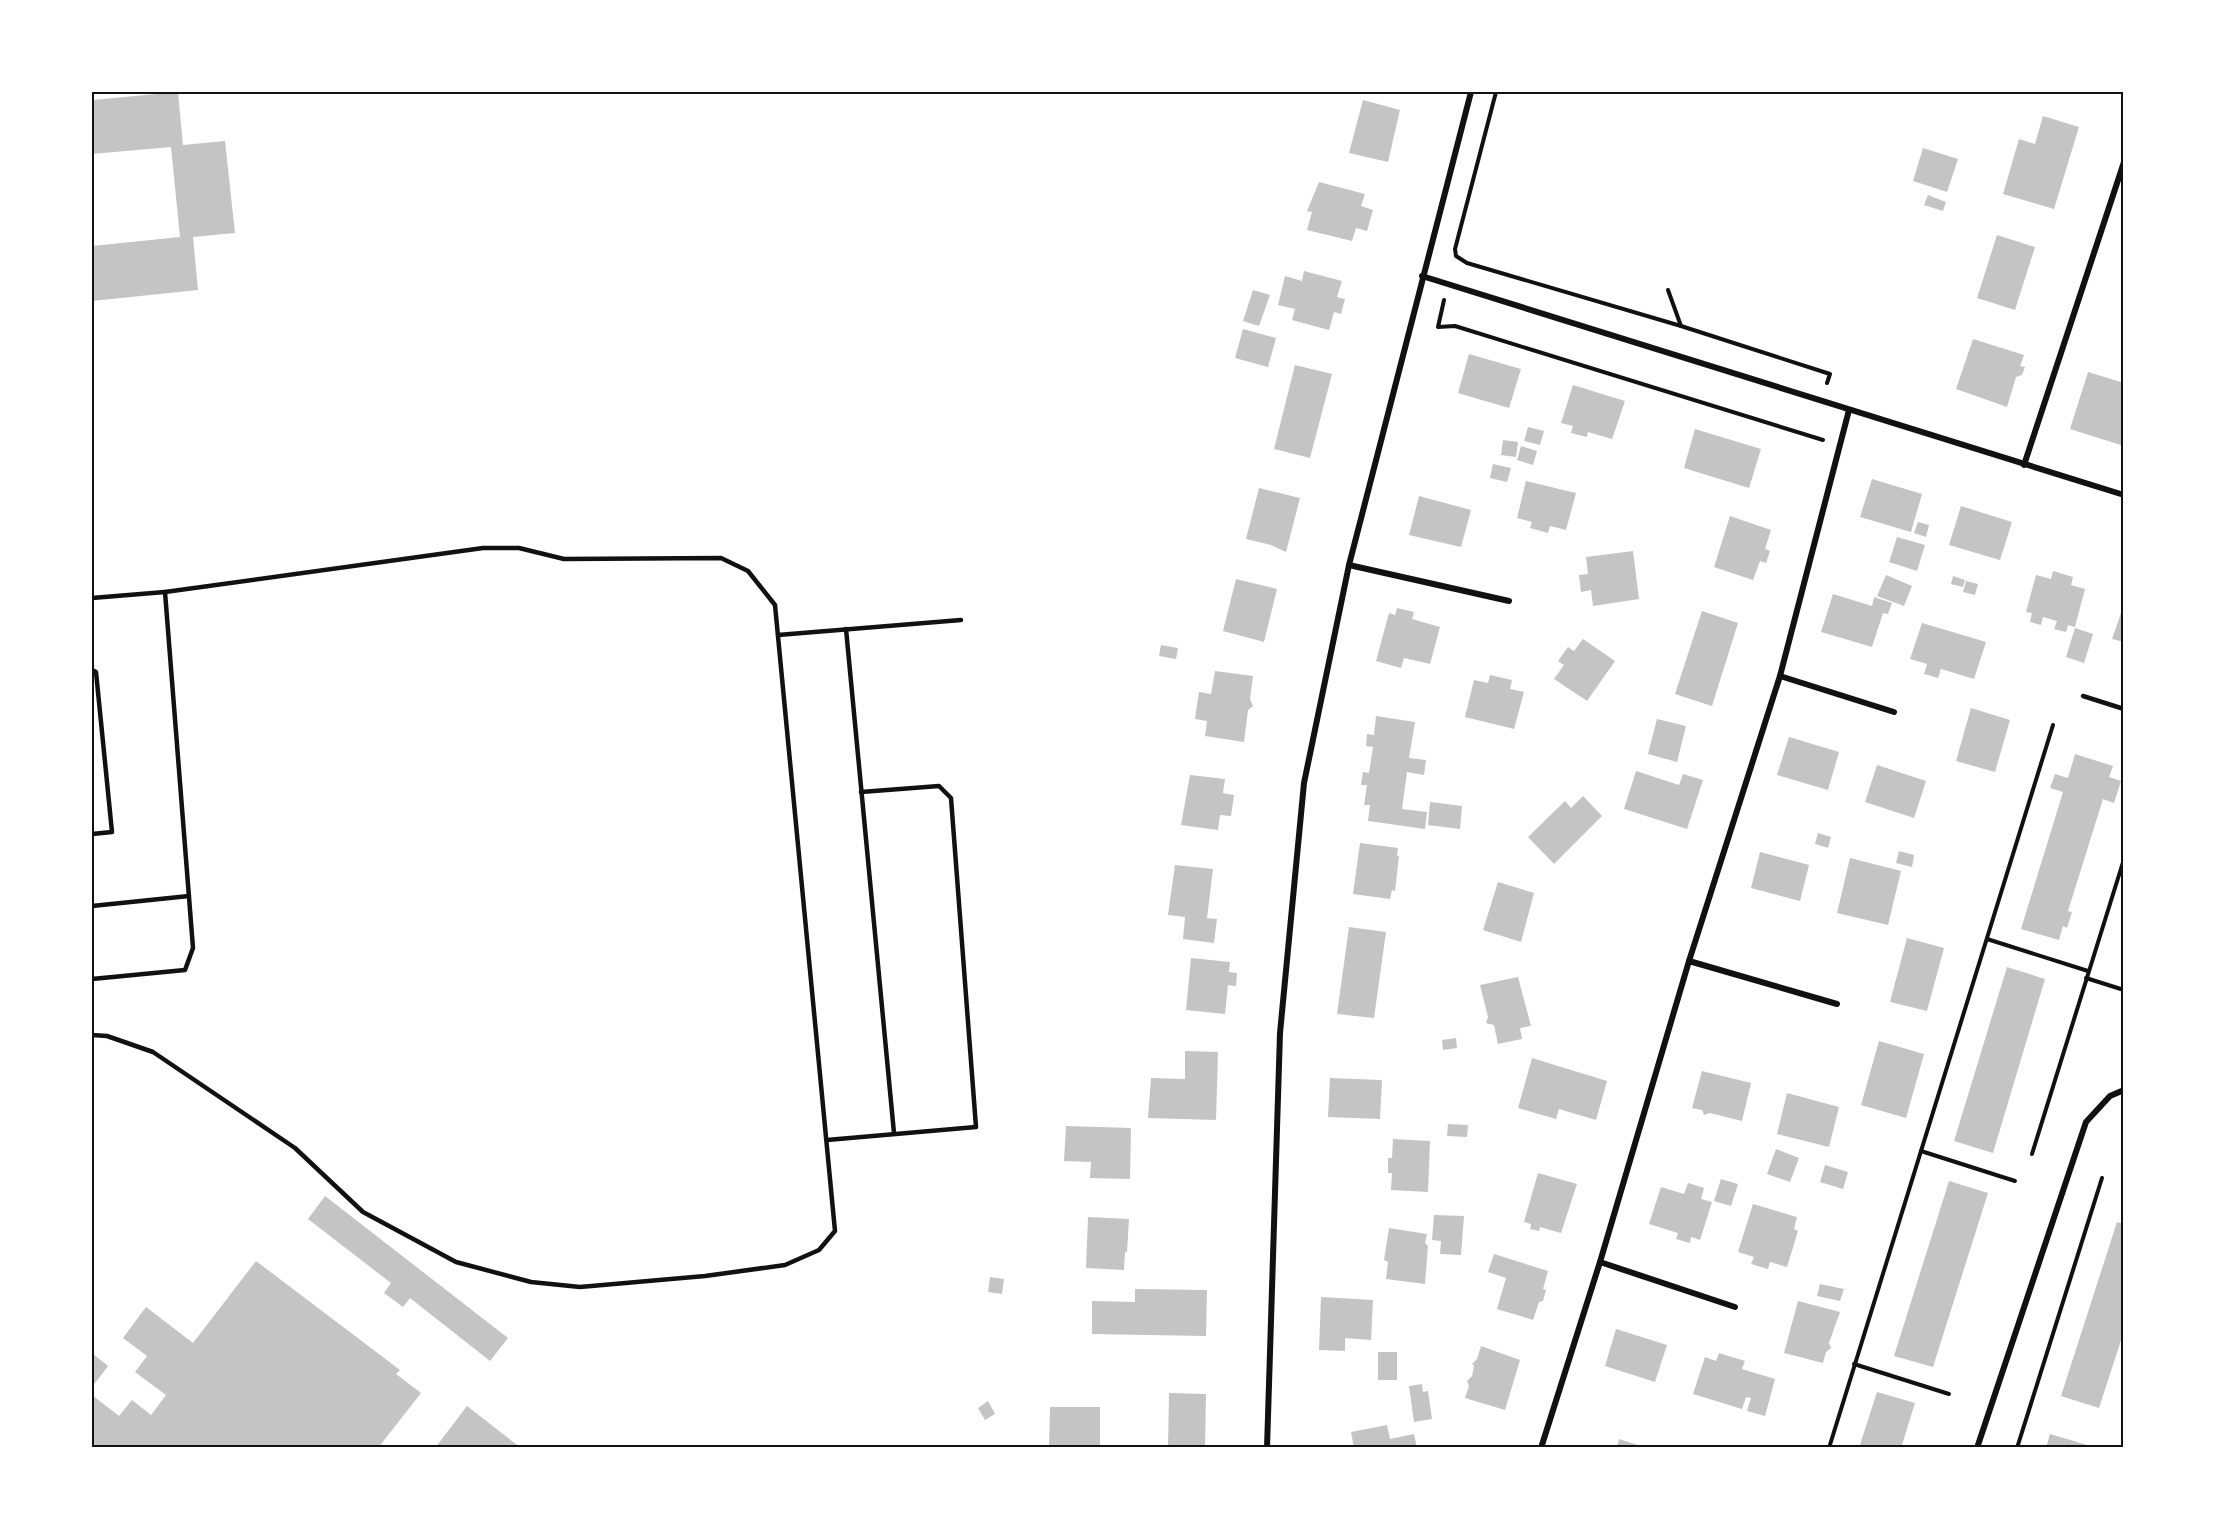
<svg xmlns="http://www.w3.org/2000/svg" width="2215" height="1539" viewBox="0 0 2215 1539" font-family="'Exo 2',sans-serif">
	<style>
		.building { fill: #c4c4c4 }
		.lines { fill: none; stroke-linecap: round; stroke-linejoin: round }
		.path { stroke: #111; stroke-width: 4 }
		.service { stroke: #111; stroke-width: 4.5 }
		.minor { stroke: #111; stroke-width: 6 }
		.neatline { fill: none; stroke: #111; stroke-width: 2 }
	</style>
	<rect width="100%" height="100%" fill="#fff"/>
	<!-- building -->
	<g class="building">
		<polygon points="178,92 183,145 225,141 235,233 193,237 198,290 92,301 92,246 180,237 171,147 92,154 92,100"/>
		<polygon points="1363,100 1400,110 1388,162 1349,153"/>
		<polygon points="2043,116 2079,127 2054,209 2003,194 2019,139 2035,144"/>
		<polygon points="1923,148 1958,159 1947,192 1913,181"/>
		<polygon points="1319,182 1365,194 1361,206 1373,210 1367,231 1356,228 1352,241 1307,230 1312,212 1307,211"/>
		<polygon points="1928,195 1946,202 1943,211 1924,205"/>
		<polygon points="1997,235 2035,247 2015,310 1977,298"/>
		<polygon points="1304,271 1342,281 1337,297 1345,299 1341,314 1334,312 1329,330 1292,320 1295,309 1278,305 1285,276 1302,281"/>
		<polygon points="1253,290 1270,295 1259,326 1243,321"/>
		<polygon points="1243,329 1276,338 1268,367 1235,358"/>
		<polygon points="1973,339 2024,355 2020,366 2025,367 2022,375 2016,377 2007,407 1956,389"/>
		<polygon points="1469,354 1521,369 1509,408 1458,393"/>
		<polygon points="1295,365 1332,374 1310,458 1274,449"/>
		<polygon points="2088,372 2124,383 2124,446 2070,429"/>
		<polygon points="1573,385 1625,401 1612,439 1588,432 1587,437 1571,433 1573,426 1561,423"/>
		<polygon points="1528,427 1544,431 1540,445 1524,441"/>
		<polygon points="1695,429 1761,449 1749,488 1684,468"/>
		<polygon points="1503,440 1518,442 1516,457 1501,455"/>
		<polygon points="1521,446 1537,451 1533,465 1517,460"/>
		<polygon points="1493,464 1511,468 1507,482 1490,478"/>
		<polygon points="1872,479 1922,494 1911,532 1860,517"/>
		<polygon points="1526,481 1576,493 1566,530 1550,526 1548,533 1530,528 1532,522 1517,518"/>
		<polygon points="1259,488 1300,498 1286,552 1271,545 1246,539"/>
		<polygon points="1419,496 1471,510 1461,547 1409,535"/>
		<polygon points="1961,506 2012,522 2000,560 1949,545"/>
		<polygon points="1730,516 1771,530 1765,549 1770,551 1766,563 1760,561 1753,580 1714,567"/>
		<polygon points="1918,522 1929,525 1926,537 1914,533"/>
		<polygon points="1897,537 1925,545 1917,571 1889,562"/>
		<polygon points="1633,551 1639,599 1593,606 1591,590 1581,592 1579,575 1588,574 1586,557"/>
		<polygon points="2053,571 2073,577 2071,585 2085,589 2075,627 2068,625 2066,632 2054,629 2057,621 2043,617 2041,625 2030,622 2032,613 2026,612 2036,575 2051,579"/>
		<polygon points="1886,575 1912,586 1904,606 1877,596"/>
		<polygon points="1953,576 1965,580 1963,587 1951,584"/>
		<polygon points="1236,579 1277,589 1264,642 1223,631"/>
		<polygon points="1966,581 1978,584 1975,595 1963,592"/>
		<polygon points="1833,594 1872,606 1874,597 1892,603 1888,614 1883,613 1872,647 1821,632"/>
		<polygon points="2124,604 2124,642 2112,639"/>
		<polygon points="1397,608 1414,612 1412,619 1440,627 1430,664 1404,658 1401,668 1376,661 1389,613 1395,615"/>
		<polygon points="1702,611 1738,623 1712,706 1675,694"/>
		<polygon points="1922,623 1986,642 1974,679 1941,669 1938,678 1924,674 1927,664 1910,659"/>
		<polygon points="2075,628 2093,634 2084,663 2066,657"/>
		<polygon points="1583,639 1615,661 1587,701 1554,679 1564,665 1558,661 1568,647 1574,651"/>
		<polygon points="1161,645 1178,648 1176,659 1159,656"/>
		<polygon points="1215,671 1253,676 1250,699 1253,706 1248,710 1244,742 1205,736 1207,721 1195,719 1199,692 1211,694"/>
		<polygon points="1490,675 1512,680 1510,689 1524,692 1514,729 1465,717 1474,680 1488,683"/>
		<polygon points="1971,708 2010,720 1995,772 1956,761"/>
		<polygon points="1376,716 1415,722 1409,758 1426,760 1424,775 1407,772 1402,809 1427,812 1425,829 1368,821 1370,805 1364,805 1367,785 1361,785 1363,772 1369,773 1373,747 1366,746 1367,734 1374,735"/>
		<polygon points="1657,719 1686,726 1677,762 1648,754"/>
		<polygon points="1789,737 1839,752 1828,790 1777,775"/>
		<polygon points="2075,754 2113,766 2109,777 2121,781 2114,803 2103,799 2068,911 2072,912 2067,928 2063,926 2059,940 2021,929 2063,792 2050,788 2055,774 2068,778"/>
		<polygon points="1877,765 1926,781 1914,818 1865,802"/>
		<polygon points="1636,771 1679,785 1683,774 1703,780 1687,829 1624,809"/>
		<polygon points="1190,775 1225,779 1223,793 1234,795 1231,816 1220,815 1218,830 1181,825"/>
		<polygon points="1583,796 1602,816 1554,864 1528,837 1565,801 1571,808"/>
		<polygon points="1430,802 1462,806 1460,829 1428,825"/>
		<polygon points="1818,833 1831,837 1828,848 1815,844"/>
		<polygon points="1360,843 1398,848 1397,856 1399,856 1395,891 1392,890 1390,899 1353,894"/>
		<polygon points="1899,851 1914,855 1912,867 1896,863"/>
		<polygon points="1760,852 1809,865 1800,901 1751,888"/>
		<polygon points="1850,858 1901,871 1888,925 1837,913"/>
		<polygon points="1175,865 1213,869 1207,918 1217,919 1214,943 1183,939 1185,917 1168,915"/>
		<polygon points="1498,882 1534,893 1521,942 1483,930"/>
		<polygon points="1349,927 1386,932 1374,1018 1337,1014"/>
		<polygon points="1907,938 1944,948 1927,1011 1890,1002"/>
		<polygon points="1191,958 1230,962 1229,972 1237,973 1236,986 1228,985 1225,1014 1186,1010"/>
		<polygon points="2007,967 2045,979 1993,1153 1954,1141"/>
		<polygon points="1518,977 1531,1026 1520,1028 1522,1039 1498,1044 1494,1025 1486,1023 1488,1017 1480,985"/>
		<polygon points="1456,1038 1457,1048 1443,1050 1442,1040"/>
		<polygon points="1879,1041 1924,1054 1906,1118 1861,1105"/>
		<polygon points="1185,1051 1218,1052 1216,1120 1148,1118 1151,1078 1185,1079"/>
		<polygon points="1532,1058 1607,1081 1596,1120 1559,1109 1556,1119 1518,1108"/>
		<polygon points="1702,1071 1751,1083 1742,1121 1710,1113 1704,1115 1702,1110 1692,1108"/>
		<polygon points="1330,1078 1382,1080 1380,1119 1328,1117"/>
		<polygon points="1787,1093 1839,1107 1829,1147 1777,1134"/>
		<polygon points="1448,1124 1468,1125 1467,1137 1447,1136"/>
		<polygon points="1066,1126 1131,1128 1130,1179 1090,1178 1091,1162 1064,1161"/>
		<polygon points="1393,1139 1430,1141 1428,1192 1391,1190 1392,1173 1388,1173 1388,1158 1392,1158"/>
		<polygon points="1776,1149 1799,1158 1790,1182 1767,1174"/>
		<polygon points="1825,1165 1848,1172 1843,1189 1820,1182"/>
		<polygon points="1538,1173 1577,1184 1561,1233 1540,1227 1539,1231 1530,1229 1531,1224 1524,1222"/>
		<polygon points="1721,1179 1738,1184 1731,1206 1714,1201"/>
		<polygon points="1949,1181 1988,1193 1933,1367 1894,1356"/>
		<polygon points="1688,1183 1704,1188 1701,1199 1712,1202 1700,1240 1691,1237 1690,1243 1676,1239 1678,1233 1649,1224 1661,1187 1684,1194"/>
		<polygon points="325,1196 508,1338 490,1361 410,1298 403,1307 384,1293 391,1283 308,1219"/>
		<polygon points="1753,1204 1797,1217 1794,1229 1798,1231 1787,1267 1770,1262 1768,1269 1751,1264 1754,1257 1738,1252"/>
		<polygon points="1434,1215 1464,1216 1461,1255 1440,1254 1441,1241 1432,1240"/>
		<polygon points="1088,1217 1129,1219 1127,1252 1125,1252 1124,1270 1086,1268"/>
		<polygon points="2117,1222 2124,1224 2124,1331 2099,1408 2061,1396"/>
		<polygon points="1389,1228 1427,1234 1425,1243 1428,1246 1425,1284 1386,1279 1388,1262 1384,1260"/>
		<polygon points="1494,1254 1548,1271 1543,1289 1546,1290 1543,1301 1539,1302 1533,1320 1497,1309 1506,1278 1488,1272"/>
		<polygon points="256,1261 400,1370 396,1374 421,1393 378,1448 92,1448 92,1395 119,1416 132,1400 151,1415 166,1395 135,1372 147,1356 123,1338 146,1307 193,1343"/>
		<polygon points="990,1277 1004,1279 1002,1294 988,1292"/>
		<polygon points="1820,1284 1844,1289 1840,1301 1817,1296"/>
		<polygon points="1135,1289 1207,1290 1206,1336 1092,1334 1092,1301 1135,1302"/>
		<polygon points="1321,1297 1373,1300 1371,1340 1345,1338 1345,1351 1319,1350"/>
		<polygon points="1798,1301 1840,1312 1829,1343 1831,1348 1826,1352 1823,1363 1784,1353"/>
		<polygon points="1616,1329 1667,1345 1655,1382 1605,1366"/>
		<polygon points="1481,1346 1520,1360 1505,1410 1465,1398 1469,1386 1467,1381 1472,1376 1474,1366 1472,1364 1477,1359"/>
		<rect x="1378" y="1352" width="19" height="28"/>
		<polygon points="92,1353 108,1366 92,1387"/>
		<polygon points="1719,1353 1745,1361 1742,1369 1775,1379 1765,1416 1747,1411 1751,1398 1746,1397 1742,1409 1693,1394 1705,1357 1716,1361"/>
		<polygon points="1422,1384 1423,1392 1428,1391 1432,1419 1414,1422 1409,1386"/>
		<polygon points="1877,1392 1915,1403 1901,1448 1859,1448"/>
		<polygon points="1169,1393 1206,1394 1205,1448 1168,1448"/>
		<polygon points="988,1401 995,1414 985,1420 978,1408"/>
		<polygon points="467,1406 521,1448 435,1448"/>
		<polygon points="1050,1407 1100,1407 1100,1448 1049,1448"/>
		<polygon points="1387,1425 1390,1439 1414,1434 1417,1448 1354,1448 1351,1432"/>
		<polygon points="2050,1434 2087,1445 2087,1448 2046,1448"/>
		<polygon points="1619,1439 1644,1447 1644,1448 1617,1448"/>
	</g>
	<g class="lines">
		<!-- path -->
		<g class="path">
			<polyline points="1496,92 1455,249 1456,256 1467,263 1681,326 1830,374 1827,383"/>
			<polyline points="1668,290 1681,326"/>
			<polyline points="1444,300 1438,327 1455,326 1823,440"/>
			<polyline points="1987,939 2088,971"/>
			<polyline points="2086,978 2124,990"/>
			<polyline points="1921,1151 2015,1181"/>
			<polyline points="2032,1154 2124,859"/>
			<polyline points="1854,1364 1949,1394"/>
			<polyline points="1829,1448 2053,725"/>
			<polyline points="2017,1448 2102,1178"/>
		</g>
		<!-- service -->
		<g class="service">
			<polyline points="92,598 165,592 193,948 185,970 92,979"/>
			<polyline points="846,629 894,1133"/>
			<polyline points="778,635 961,620"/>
			<polyline points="92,670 96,672 112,832 92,834"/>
			<polyline points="2083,696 2124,709"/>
			<polyline points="92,906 189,896"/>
			<polyline points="92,1035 107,1036 153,1052 295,1148 363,1212 456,1262 531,1282 580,1287 705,1276 785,1265 819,1250 835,1231 775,605 748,571 721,558 564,559 519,548 483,548 165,592"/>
			<polyline points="827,1140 976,1127 951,798 939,786 861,792"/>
		</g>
		<!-- minor -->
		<g class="minor">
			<polyline points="1422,276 2124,495"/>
			<polyline points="2024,465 2124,162"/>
			<polyline points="1349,565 1509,601"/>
			<polyline points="1780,676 1894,712"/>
			<polyline points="1689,961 1837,1004"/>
			<polyline points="1600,1262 1735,1307"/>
			<polyline points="1267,1448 1280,1033 1304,783 1349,565 1471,92"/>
			<polyline points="1541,1448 1600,1262 1689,961 1780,676 1849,410"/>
			<polyline points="1977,1448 2086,1122 2110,1096 2124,1090"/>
		</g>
	</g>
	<!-- border -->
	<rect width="2215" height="1539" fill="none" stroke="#ffffff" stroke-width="186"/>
	<rect x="93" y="93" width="2029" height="1353" class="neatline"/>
</svg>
